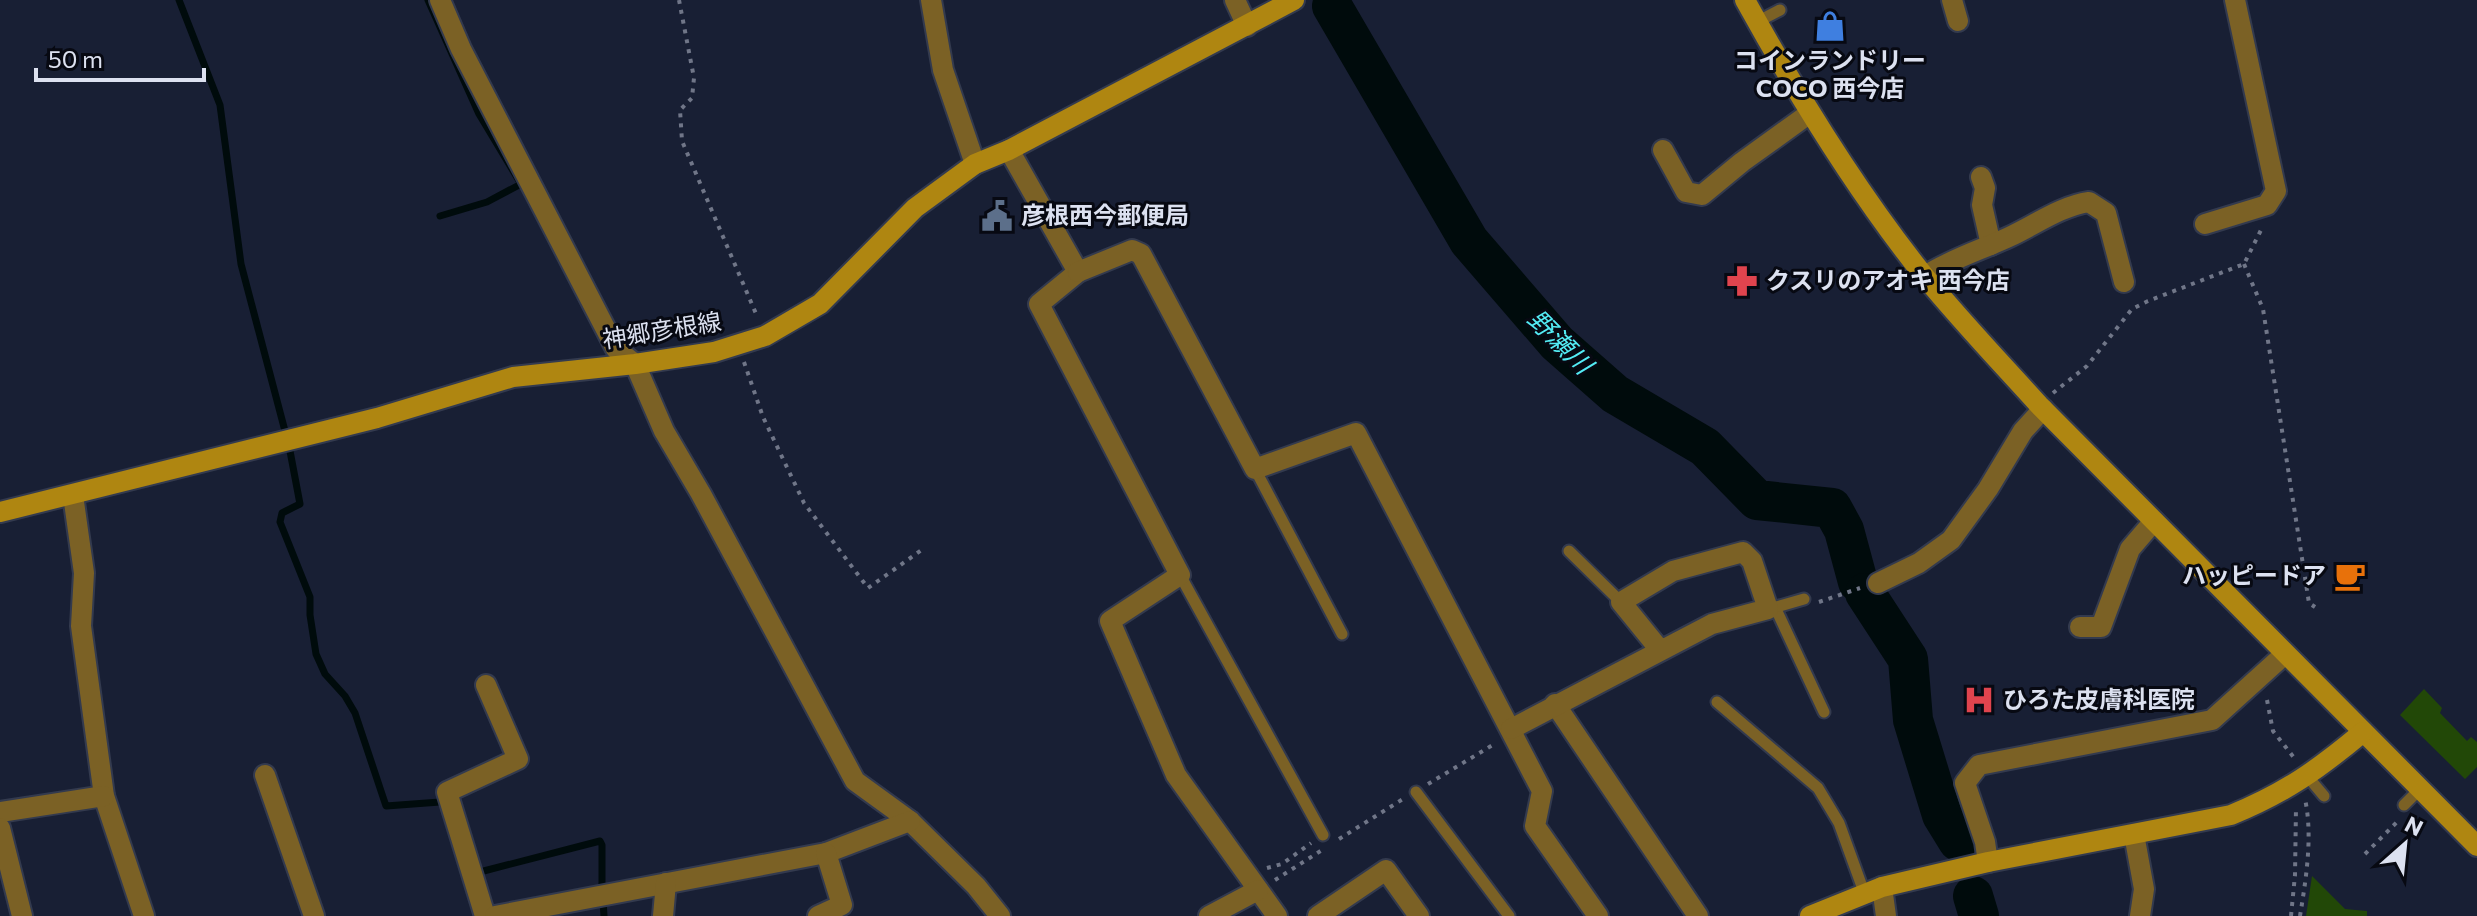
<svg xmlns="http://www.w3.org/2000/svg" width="2477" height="916" viewBox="0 0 2477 916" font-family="Commissioner,'Noto Sans JP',sans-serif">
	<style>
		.green { fill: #224807 }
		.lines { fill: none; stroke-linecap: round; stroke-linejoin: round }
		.stream { stroke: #000b0c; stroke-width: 7 }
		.river { stroke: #000b0c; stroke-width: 40 }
		.lane-casing { stroke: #333a4e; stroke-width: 15 }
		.street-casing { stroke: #333a4e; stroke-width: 24 }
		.secondary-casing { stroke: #333a4e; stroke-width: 24 }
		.path { stroke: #707688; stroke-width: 4; stroke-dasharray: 4 6; stroke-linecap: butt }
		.lane { stroke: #7b6125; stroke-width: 11 }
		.street { stroke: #7b6125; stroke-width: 20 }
		.secondary { stroke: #af8611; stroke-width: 20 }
		.labels { text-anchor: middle; stroke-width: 6; stroke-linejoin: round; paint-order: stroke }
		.poi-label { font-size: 24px; font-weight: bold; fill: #dce1f0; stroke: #070912; text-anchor: start }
		.street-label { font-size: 24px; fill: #dce1f0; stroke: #070912 }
		.water-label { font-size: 26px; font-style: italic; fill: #53ebf4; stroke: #070912 }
	</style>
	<rect width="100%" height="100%" fill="#181f34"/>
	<!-- green -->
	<g class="green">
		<polygon points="2424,689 2442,708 2440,713 2467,741 2471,737 2477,742 2477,767 2465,779 2400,715"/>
		<polygon points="2312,876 2345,909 2367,911 2367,916 2306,916"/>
	</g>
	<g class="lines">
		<!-- stream -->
		<g class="stream">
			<polyline points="179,0 220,105 241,264 285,431"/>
			<polyline points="428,0 479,114 521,184 487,202 440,216"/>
			<polyline points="290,451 300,504 282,513 280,522 310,597 310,615 316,654 325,674 345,696 355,713 386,806 440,802"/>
			<polyline points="476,873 600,841 602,845 602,886"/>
			<polyline points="603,901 604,916"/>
		</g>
		<!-- river -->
		<g class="river">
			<polyline points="1332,6 1469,241 1557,343 1615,394 1705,447 1757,500 1832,508 1844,530 1858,582"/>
			<polyline points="1865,593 1908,659 1913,720 1942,815 1958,841"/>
			<polyline points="1973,896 1979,916"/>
		</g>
		<defs>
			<g id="lane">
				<polyline points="1757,22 1780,10"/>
				<polyline points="1255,469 1342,634"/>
				<polyline points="1569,551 1621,602"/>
				<polyline points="1180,575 1323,835"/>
				<polyline points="1775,607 1824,712"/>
				<polyline points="1769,609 1804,599"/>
				<polyline points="1717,702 1818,788 1839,823 1864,892"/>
				<polyline points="2308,777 2324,796"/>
				<polyline points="1416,792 1509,916"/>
				<polyline points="2404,805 2420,789"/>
			</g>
			<g id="street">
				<polyline points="440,0 461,49 616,349 635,364 664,431 701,494 855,781 910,821 976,886 1000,916"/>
				<polyline points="931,0 943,70 975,164"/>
				<polyline points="1235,0 1247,26"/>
				<polyline points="1952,0 1958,21"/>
				<polyline points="1009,150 1078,272 1039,304 1180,575 1110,621 1176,775 1277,916"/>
				<polyline points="1663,150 1686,192 1702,195 1742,162 1810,113"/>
				<polyline points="1981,177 1985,188 1982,205 1991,245"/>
				<polyline points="2205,224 2267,205 2276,191 2235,0"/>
				<polyline points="1078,272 1132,250 1141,254 1255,469 1356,433 1542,791 1535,826 1598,916"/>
				<path d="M1925,276C1951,259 1981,250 2009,237C2035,225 2061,206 2089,202L2106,213L2124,282"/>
				<polyline points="73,495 84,573 81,626 104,796 144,916"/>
				<polyline points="1878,583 1919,563 1951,540 1988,489 2023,431 2043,409"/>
				<polyline points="2080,627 2101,627 2130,549 2154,521"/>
				<polyline points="1555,704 1698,916"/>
				<polyline points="1511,729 1712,624 1768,609 1752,561 1743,552 1673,571 1621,602 1660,650"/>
				<polyline points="265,775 314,916"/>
				<polyline points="0,812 104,796"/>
				<polyline points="0,828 22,916"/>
				<polyline points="2134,834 2144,889 2140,916"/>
				<polyline points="1988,862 1985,842 1965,783 1979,765 2212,720 2285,654"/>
				<polyline points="1882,887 1886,916"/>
				<polyline points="485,916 447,792 518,759 486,685"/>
				<polyline points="495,916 826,853 910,821"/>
				<polyline points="663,916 666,883"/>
				<polyline points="818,916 842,905 826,853"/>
				<polyline points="1209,916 1258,890"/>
				<polyline points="1318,916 1386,870 1419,916"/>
			</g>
			<g id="secondary">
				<path d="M1745,0C1798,96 1856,191 1925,277C1961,321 2001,363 2039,405L2477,846"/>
				<polyline points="0,512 377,418 513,377 635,364 714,352 765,336 820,304 915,208 975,164 1009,150 1294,0"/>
				<path d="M1810,916L1882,887L1988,862L2231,815C2285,793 2319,769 2363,732"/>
			</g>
		</defs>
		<!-- lane casing -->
		<use href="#lane" class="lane-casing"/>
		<!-- street casing -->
		<use href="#street" class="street-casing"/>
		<!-- secondary casing -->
		<use href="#secondary" class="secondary-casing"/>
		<!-- path -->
		<g class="path">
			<polyline points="679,0 694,78 692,98 680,110 682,141 757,316"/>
			<polyline points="2244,264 2263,309 2309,603 2315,607"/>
			<polyline points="744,362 763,417 804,503 868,588 923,549"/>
			<polyline points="2053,393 2087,366 2132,309 2148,301 2244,264 2261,230"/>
			<polyline points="1819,602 1860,588"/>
			<polyline points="2267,700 2273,731 2295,759"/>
			<polyline points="1428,784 1496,743"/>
			<polyline points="1339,839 1403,799"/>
			<polyline points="2365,854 2400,819"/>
			<polyline points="1267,868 1282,864 1311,843"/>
			<polyline points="1275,880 1322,850"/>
			<polyline points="2291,916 2295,875 2296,807"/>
			<path d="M2300,916C2306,879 2313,836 2305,799"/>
		</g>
		<!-- lane -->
		<use href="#lane" class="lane"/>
		<!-- street -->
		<use href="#street" class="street"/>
		<!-- secondary -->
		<use href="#secondary" class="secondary"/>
	</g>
	<!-- icons -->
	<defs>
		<symbol id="shop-bare" viewBox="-9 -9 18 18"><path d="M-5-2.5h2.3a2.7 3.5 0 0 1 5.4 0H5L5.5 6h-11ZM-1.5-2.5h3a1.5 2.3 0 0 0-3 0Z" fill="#3f7fe0" stroke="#070912" stroke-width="2.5" paint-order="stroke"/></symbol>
		<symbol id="civic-bare" viewBox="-9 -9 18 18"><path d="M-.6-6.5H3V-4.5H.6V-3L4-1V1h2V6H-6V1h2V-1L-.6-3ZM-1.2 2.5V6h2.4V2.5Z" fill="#5c6f8a" stroke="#070912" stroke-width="2.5" paint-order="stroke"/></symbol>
		<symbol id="pharmacy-bare" viewBox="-9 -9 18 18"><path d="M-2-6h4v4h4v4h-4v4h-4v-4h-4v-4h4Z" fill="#e0444e" stroke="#070912" stroke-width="2.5" paint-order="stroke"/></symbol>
		<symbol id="cafe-bare" viewBox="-9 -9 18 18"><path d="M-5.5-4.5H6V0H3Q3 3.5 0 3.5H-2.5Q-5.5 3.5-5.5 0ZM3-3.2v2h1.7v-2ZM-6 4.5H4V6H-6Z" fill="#e8710a" stroke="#070912" stroke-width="2.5" paint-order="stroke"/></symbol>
		<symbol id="hospital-bare" viewBox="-9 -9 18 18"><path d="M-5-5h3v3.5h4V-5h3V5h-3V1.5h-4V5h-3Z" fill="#e0444e" stroke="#070912" stroke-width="2.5" paint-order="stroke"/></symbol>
	</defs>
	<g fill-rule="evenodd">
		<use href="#shop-bare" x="1808" y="4" width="44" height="44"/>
		<use href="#civic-bare" x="975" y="194" width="44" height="44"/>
		<use href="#pharmacy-bare" x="1720" y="259" width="44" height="44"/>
		<use href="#cafe-bare" x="2328" y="554" width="44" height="44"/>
		<use href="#hospital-bare" x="1957" y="678" width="44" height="44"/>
	</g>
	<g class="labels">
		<!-- poi labels -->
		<g class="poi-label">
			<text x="1830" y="69" text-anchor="middle">コインランドリー<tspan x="1830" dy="28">COCO 西今店</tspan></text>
			<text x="1021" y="224">彦根西今郵便局</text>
			<text x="1766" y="289">クスリのアオキ 西今店</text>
			<text x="2326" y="584" text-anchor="end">ハッピードア</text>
			<text x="2003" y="708">ひろた皮膚科医院</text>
		</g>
		<!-- street labels -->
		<g class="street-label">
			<text transform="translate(662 331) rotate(-9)" y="8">神郷彦根線</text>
		</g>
		<!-- water labels -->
		<g class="water-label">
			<text transform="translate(1560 342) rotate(45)" y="9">野瀬川</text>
		</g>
	</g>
	<!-- north arrow -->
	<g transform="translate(2405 844) rotate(27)" stroke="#070912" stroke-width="6" paint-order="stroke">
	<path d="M0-6L14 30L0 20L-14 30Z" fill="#dce1f0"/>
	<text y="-12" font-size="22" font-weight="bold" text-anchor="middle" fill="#dce1f0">N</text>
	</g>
	<!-- scale -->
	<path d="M36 68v12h168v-12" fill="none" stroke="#dce1f0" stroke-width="4"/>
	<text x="48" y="68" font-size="24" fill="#dce1f0" stroke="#070912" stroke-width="6" paint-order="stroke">50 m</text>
</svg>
